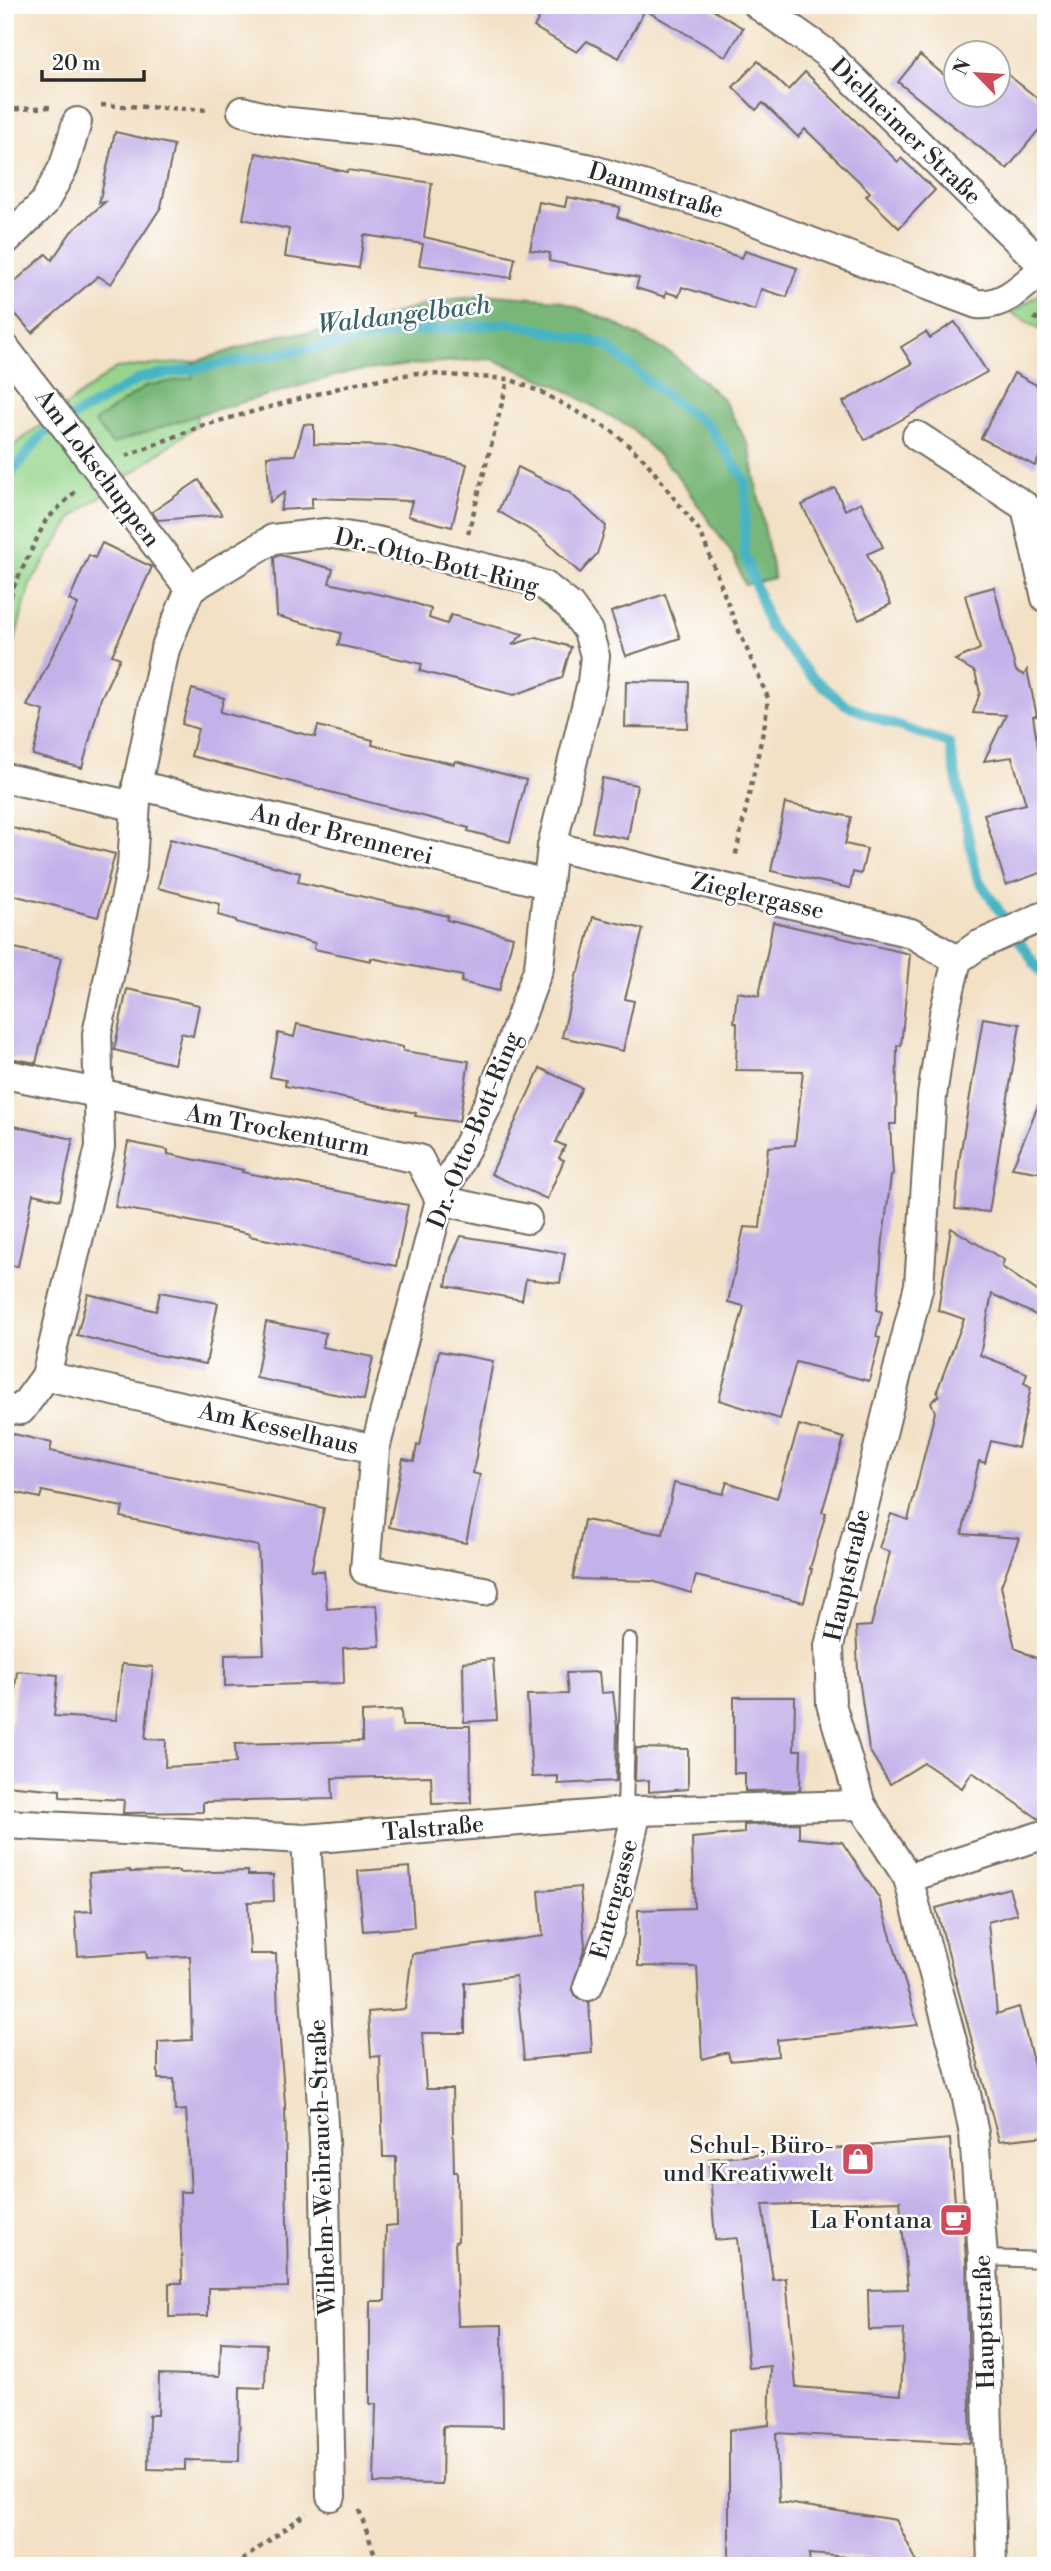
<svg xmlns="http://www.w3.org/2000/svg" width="1051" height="2571" viewBox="0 0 1051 2571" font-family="'Libre Bodoni',serif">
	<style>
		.green { fill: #96d68c; stroke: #60805c; stroke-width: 2 }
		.forest { fill: #78b778; stroke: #527152; stroke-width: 2 }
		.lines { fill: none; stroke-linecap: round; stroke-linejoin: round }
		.stream { stroke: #47b4c4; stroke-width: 10 }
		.building { fill: #c3b1e9; fill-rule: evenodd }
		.lane-casing { stroke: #716b61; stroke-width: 18 }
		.street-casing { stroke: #716b61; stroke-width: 32 }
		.path { stroke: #716b61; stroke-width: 4.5; stroke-dasharray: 5 5; stroke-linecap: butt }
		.lane { stroke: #fff; stroke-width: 14 }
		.street { stroke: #fff; stroke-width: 28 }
		.labels { text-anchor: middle; stroke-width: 5; stroke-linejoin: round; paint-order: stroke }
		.street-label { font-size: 24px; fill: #2b2b2b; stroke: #fff }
		.poi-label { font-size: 24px; fill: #2b2b2b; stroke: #fff; text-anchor: end }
		.water-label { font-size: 26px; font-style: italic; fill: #366268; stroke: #fff }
	</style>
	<rect width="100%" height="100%" fill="#fff"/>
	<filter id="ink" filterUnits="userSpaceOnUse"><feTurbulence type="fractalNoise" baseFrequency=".0143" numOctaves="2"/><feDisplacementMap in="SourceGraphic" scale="14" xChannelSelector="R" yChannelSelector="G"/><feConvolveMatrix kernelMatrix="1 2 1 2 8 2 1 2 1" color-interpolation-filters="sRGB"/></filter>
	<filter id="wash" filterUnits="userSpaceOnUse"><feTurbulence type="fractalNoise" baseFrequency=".00686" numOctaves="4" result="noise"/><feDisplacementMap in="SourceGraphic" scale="28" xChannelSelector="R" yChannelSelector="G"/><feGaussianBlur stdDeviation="1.57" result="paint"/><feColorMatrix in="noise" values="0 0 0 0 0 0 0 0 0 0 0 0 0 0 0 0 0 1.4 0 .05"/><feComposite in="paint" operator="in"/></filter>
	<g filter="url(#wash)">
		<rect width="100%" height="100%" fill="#f3e1c6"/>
		<!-- green -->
		<g class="green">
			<polygon points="1041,293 1046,297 1046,333 1012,313"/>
			<polygon points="192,362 197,425 74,516 30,584 5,677 5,452 116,368"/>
		</g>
		<!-- forest -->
		<polygon class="forest" points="494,295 559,300 610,321 672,354 723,399 749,446 774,578 745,585 733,555 674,471 631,428 558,386 492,359 428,363 349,372 197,415 112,444 94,422 146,386 192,378 194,362 280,335 346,330 434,301"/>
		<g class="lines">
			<!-- stream -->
			<polyline class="stream" points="5,481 43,434 141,378 405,332 509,323 604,344 669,398 709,426 746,482 744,553 770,627 809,674 844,704 883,721 949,743 977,877 1046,981"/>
		</g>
		<g id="blocks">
			<!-- building -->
			<g class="building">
				<polygon points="546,5 704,5 743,28 726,57 645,10 619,58 587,41 577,52 534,27"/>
				<polygon points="920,55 956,85 956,94 998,94 998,84 1007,74 1046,105 1046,121 1007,169 898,82"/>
				<polygon points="758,61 788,90 805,72 898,162 901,158 935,190 899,228 866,196 870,192 805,129 798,137 763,103 756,110 733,87"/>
				<polygon points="115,132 174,145 161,207 111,284 98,276 32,333 5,302 5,290 46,254 52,260 71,232 105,202 99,203"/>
				<polygon points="256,153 347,172 348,170 432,183 424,237 515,258 511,278 419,265 423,244 364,235 359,268 285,257 289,229 243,219"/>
				<polygon points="567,197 620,207 617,217 742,258 745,251 797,268 787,297 761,289 755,310 682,287 679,296 666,292 665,297 636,288 639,278 549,261 550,253 530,250 539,202 565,207"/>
				<polygon points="955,322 987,372 865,440 843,402 912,364 901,347 926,332 930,338"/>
				<polygon points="1014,373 1046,390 1046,444 1035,466 981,438"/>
				<polygon points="304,424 314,425 314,444 391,446 467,464 452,527 408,516 412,501 312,498 312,508 280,510 285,492 270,502 267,456 295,455"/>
				<polygon points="518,467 570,493 606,526 597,554 580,573 540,536 498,511"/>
				<polygon points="199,480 222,515 158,520 152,512"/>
				<polygon points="835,488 845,510 861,502 883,547 867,554 891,604 859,620 802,505"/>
				<polygon points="102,543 152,567 112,655 120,658 101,698 82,768 33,755 44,711 27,706 78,604 69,600 89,555 95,558"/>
				<polygon points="280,555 333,569 329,583 408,601 431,609 429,618 447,624 451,615 523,634 512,645 537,637 571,647 562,678 514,695 420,671 422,664 338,645 341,633 277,616 274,558"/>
				<polygon points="994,587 1016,671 1024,675 1027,670 1037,716 1033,716 1040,762 1046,760 1046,871 1006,885 984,814 1026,804 1012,757 984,761 1006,715 973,713 980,693 975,672 955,660 980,649 965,595"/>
				<polygon points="665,594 680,638 626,656 611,612"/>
				<polygon points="626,681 689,682 688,728 625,727"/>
				<polygon points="192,689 224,698 220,712 315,737 318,726 373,740 372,745 454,764 455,761 526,780 510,842 468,831 469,828 191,756 198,729 182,724"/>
				<polygon points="602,778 637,785 628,839 592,832"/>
				<polygon points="785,803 851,817 845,844 867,849 861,874 853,872 850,888 771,871"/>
				<polygon points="5,826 115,854 98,917 5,893"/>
				<polygon points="170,839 300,873 298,882 448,916 447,920 513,937 499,991 461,982 463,976 371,958 371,961 314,949 315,943 236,922 236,920 218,915 220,904 158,888"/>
				<polygon points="593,917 643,929 625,999 634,1001 623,1051 562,1037 577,972 579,972"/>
				<polygon points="773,922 910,954 901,1046 897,1045 896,1124 890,1124 893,1175 891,1176 883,1239 877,1310 882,1312 876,1337 880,1338 869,1381 796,1362 780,1419 719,1400 744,1306 728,1302 744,1227 760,1228 768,1147 795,1145 803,1071 736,1070 737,1023 734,1022 737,992 759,996"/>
				<polygon points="5,946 61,958 36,1063 5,1057"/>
				<polygon points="127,989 199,1005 193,1036 181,1033 174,1064 114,1050"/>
				<polygon points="983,1018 1020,1024 989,1212 955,1209 960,1156"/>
				<polygon points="297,1024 403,1047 403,1051 469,1061 459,1122 415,1116 416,1113 285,1086 286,1080 270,1077 278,1033 294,1037"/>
				<polygon points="540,1068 582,1088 556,1142 565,1146 559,1158 564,1160 547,1199 491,1174"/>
				<polygon points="1045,1089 1046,1157 1043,1173 1012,1168"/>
				<polygon points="5,1124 73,1139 60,1200 33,1194 18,1266 5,1265"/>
				<polygon points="128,1142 168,1150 168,1154 243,1170 242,1172 408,1205 396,1266 249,1236 250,1234 156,1214 115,1207"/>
				<polygon points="951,1228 1004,1260 1002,1267 1046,1297 1046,1320 992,1294 980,1355 1027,1373 1024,1383 1031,1387 1018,1448 991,1441 985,1463 979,1461 962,1534 1019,1538 1001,1586 1015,1648 1046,1663 1046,1818 1039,1819 972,1772 962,1788 924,1763 890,1784 869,1750 858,1671 856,1627 871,1626 890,1552 879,1548 891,1514 908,1520 935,1412 931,1402 939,1395 937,1391 964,1319 938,1310"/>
				<polygon points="461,1236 565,1253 560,1283 526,1279 522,1300 446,1286 451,1258"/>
				<polygon points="160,1292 218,1303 206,1364 142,1352 77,1335 88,1294 156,1311"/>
				<polygon points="266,1322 326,1333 322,1347 373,1357 364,1400 256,1378"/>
				<polygon points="439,1351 493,1361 473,1473 480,1475 466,1543 389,1527 403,1459 414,1461 417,1445 420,1446"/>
				<polygon points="799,1425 844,1438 822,1512 826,1513 810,1569 812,1569 804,1602 696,1576 691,1593 652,1581 573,1579 584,1520 663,1534 674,1483 723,1494 727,1482 777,1498"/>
				<polygon points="5,1432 52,1443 50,1451 324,1508 311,1571 324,1571 327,1609 377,1605 380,1646 343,1648 344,1683 225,1686 225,1655 264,1654 258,1546 121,1517 123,1507 42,1491 40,1498 5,1490"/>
				<polygon points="493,1659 497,1720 464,1722 463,1662"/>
				<polygon points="122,1664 153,1667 145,1739 166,1740 165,1767 236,1763 235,1744 362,1741 362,1712 401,1710 402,1726 470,1726 471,1803 432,1804 431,1776 332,1778 333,1799 203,1802 203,1812 123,1813 124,1800 60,1797 60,1790 5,1785 5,1731 10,1731 17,1671 58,1675 54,1716 116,1720"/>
				<polygon points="599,1672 601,1693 613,1692 617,1726 616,1781 558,1784 558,1776 532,1777 527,1695 568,1694 566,1673"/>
				<polygon points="734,1697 795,1697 794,1750 801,1750 800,1790 745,1791 745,1773 734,1773"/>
				<polygon points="636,1748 688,1749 688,1789 649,1792 649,1780 635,1781"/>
				<polygon points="799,1823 799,1838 842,1842 879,1898 918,2025 777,2040 778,2056 730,2061 728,2052 702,2059 697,1967 638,1966 638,1910 694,1908 692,1838 744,1833 744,1825"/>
				<polygon points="410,1867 414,1927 363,1931 358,1871"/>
				<polygon points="130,1870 130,1872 179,1871 179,1873 248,1871 248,1875 273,1875 274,1901 248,1902 250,1954 276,1954 278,2017 285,2103 288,2287 208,2288 208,2316 169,2317 169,2283 182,2283 180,2192 191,2192 186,2110 175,2111 174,2079 158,2079 158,2042 192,2040 190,1956 147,1958 146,1951 78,1956 75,1912 92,1911 89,1873"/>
				<polygon points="580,1887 585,1947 572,1988 576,1997 589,2002 592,2053 524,2060 516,1976 465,1983 465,2033 422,2033 426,2089 452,2089 454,2172 457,2172 458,2241 455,2242 458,2326 502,2325 503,2427 443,2426 442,2484 374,2483 376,2404 370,2404 370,2301 385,2301 386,2226 397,2225 396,2157 383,2157 380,2056 371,2057 368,2012 405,2009 412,1954 543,1936 539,1891"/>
				<polygon points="1009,1888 1017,1914 988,1922 997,2014 1019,2007 1035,2069 1046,2066 1046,2136 999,2141 936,1908"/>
				<path d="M950,2139L955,2202L962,2201L966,2259L971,2443L776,2433L779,2502L896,2520L919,2566H876V2559L809,2554L810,2566H729V2430L769,2425L771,2366L749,2368L737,2238L715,2240L709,2159ZM900,2201L908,2289L868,2290L869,2330L904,2329L901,2395L796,2387L786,2278L773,2280L762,2205Z"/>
				<polygon points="221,2342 266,2344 265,2388 240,2387 239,2461 185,2460 185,2470 148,2469 149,2415 158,2415 159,2374 220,2376"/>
			</g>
		</g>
	</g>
	<g filter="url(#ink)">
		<use href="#blocks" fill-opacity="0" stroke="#716b61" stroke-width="2"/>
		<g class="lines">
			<defs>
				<g id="lane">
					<polyline points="625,1812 629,1640"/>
					<polyline points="983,2258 1046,2260"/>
				</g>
				<g id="street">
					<polyline points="758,5 826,53 1046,268"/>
					<path d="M242,111L280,121L400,133L587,168L728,211L977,304C1005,307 1025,284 1045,267"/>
					<polyline points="5,241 44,203 64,166 77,122"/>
					<polyline points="5,348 190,589"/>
					<polyline points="917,436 1026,507 1046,598"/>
					<polyline points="5,778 134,806"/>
					<polyline points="137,785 547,884"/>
					<polyline points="552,846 911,933 957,960"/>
					<polyline points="5,1074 419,1159 440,1200 527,1219"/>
					<polyline points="46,1376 100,1147 97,1034 132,866 137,785 165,649 190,589 273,539 326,533 377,541 517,576 545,586 570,606 588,631 595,656 592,682 552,846 539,967 491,1098 440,1200 375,1449 365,1570 484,1591"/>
					<polyline points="5,1409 21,1410 46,1376 375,1449"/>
					<polyline points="5,1824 306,1839 637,1811 861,1805"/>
					<polyline points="306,1839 324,2141 331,2496"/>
					<polyline points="908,1878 1046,1834"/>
					<polyline points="588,1986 609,1932 637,1811"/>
					<polyline points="992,2566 983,2258 974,2134 965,2089 908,1878 861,1805 831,1704 829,1646 919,1285 932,1096 944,1014 957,960 977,946 1046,915"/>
				</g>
			</defs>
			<!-- lane casing -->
			<use href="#lane" class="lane-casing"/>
			<!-- street casing -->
			<use href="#street" class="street-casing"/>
			<!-- path -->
			<g class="path">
				<polyline points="101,105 211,110"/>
				<polyline points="5,110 50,107"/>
				<polyline points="1034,317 1046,324"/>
				<polyline points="126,456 201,426 357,383 417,373 509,379 543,393 612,431 645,460 701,533 733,617 768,698 765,723 735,858"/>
				<polyline points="468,534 508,380"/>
				<polyline points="5,616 13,588 46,520 76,491"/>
				<polyline points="359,2510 379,2566"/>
				<polyline points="234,2566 307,2513"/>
			</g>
			<!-- lane -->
			<use href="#lane" class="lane"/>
			<!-- street -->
			<use href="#street" class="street"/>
		</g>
	</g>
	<!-- icons -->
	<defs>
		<symbol id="shop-square" viewBox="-11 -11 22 22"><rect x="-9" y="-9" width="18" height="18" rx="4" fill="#d1495b" stroke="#fff"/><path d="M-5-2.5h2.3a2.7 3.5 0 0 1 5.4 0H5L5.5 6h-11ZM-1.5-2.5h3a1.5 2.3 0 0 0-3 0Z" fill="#fff"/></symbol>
		<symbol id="cafe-square" viewBox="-11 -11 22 22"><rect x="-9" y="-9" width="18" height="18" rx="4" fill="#d1495b" stroke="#fff"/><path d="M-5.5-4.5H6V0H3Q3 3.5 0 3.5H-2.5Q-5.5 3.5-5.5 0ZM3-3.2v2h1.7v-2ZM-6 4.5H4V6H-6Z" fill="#fff"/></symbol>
	</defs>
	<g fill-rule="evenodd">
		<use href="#shop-square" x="839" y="2140" width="38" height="38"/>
		<use href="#cafe-square" x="937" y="2201" width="38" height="38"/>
	</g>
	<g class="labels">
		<!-- street labels -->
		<g class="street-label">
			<text transform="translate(906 131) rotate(44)" y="8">Dielheimer Straße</text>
			<text transform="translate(656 190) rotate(17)" y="8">Dammstraße</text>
			<text transform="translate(98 468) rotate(53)" y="8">Am Lokschuppen</text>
			<text transform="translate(437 561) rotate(14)" y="8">Dr.-Otto-Bott-Ring</text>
			<text transform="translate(342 834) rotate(14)" y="8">An der Brennerei</text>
			<text transform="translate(758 896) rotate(13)" y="8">Zieglergasse</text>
			<text transform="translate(278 1130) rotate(11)" y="8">Am Trockenturm</text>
			<text transform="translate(474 1130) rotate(-68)" y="8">Dr.-Otto-Bott-Ring</text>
			<text transform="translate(279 1428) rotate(13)" y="8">Am Kesselhaus</text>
			<text transform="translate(847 1575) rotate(-77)" y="8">Hauptstraße</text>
			<text transform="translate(433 1828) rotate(-5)" y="8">Talstraße</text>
			<text transform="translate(614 1899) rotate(-75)" y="8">Entengasse</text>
			<text transform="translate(322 2167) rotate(-92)" y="8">Wilhelm-Weihrauch-Straße</text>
			<text transform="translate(984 2322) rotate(-92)" y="8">Hauptstraße</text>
		</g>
		<!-- poi labels -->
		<g class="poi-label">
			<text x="834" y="2153">Schul-, Büro-<tspan x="834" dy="28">und Kreativwelt</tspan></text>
			<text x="932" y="2228">La Fontana</text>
		</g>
		<!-- water labels -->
		<g class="water-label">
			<text transform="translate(404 314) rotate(-7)" y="9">Waldangelbach</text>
		</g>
	</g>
	<!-- margin -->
	<rect width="1051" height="2571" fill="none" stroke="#fff" stroke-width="28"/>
	<!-- north arrow -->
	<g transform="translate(977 74) rotate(295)"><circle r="33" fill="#ffffff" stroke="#aaaaaa" stroke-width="2"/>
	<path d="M0-5L12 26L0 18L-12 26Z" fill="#d1495b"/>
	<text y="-10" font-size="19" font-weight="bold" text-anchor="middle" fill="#2b2b2b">N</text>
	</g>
	<!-- scale -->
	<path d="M42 70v10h102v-10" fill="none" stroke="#2b2b2b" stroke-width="3.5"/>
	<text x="52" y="70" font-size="21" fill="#2b2b2b" stroke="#ffffff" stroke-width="5" paint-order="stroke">20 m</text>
</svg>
